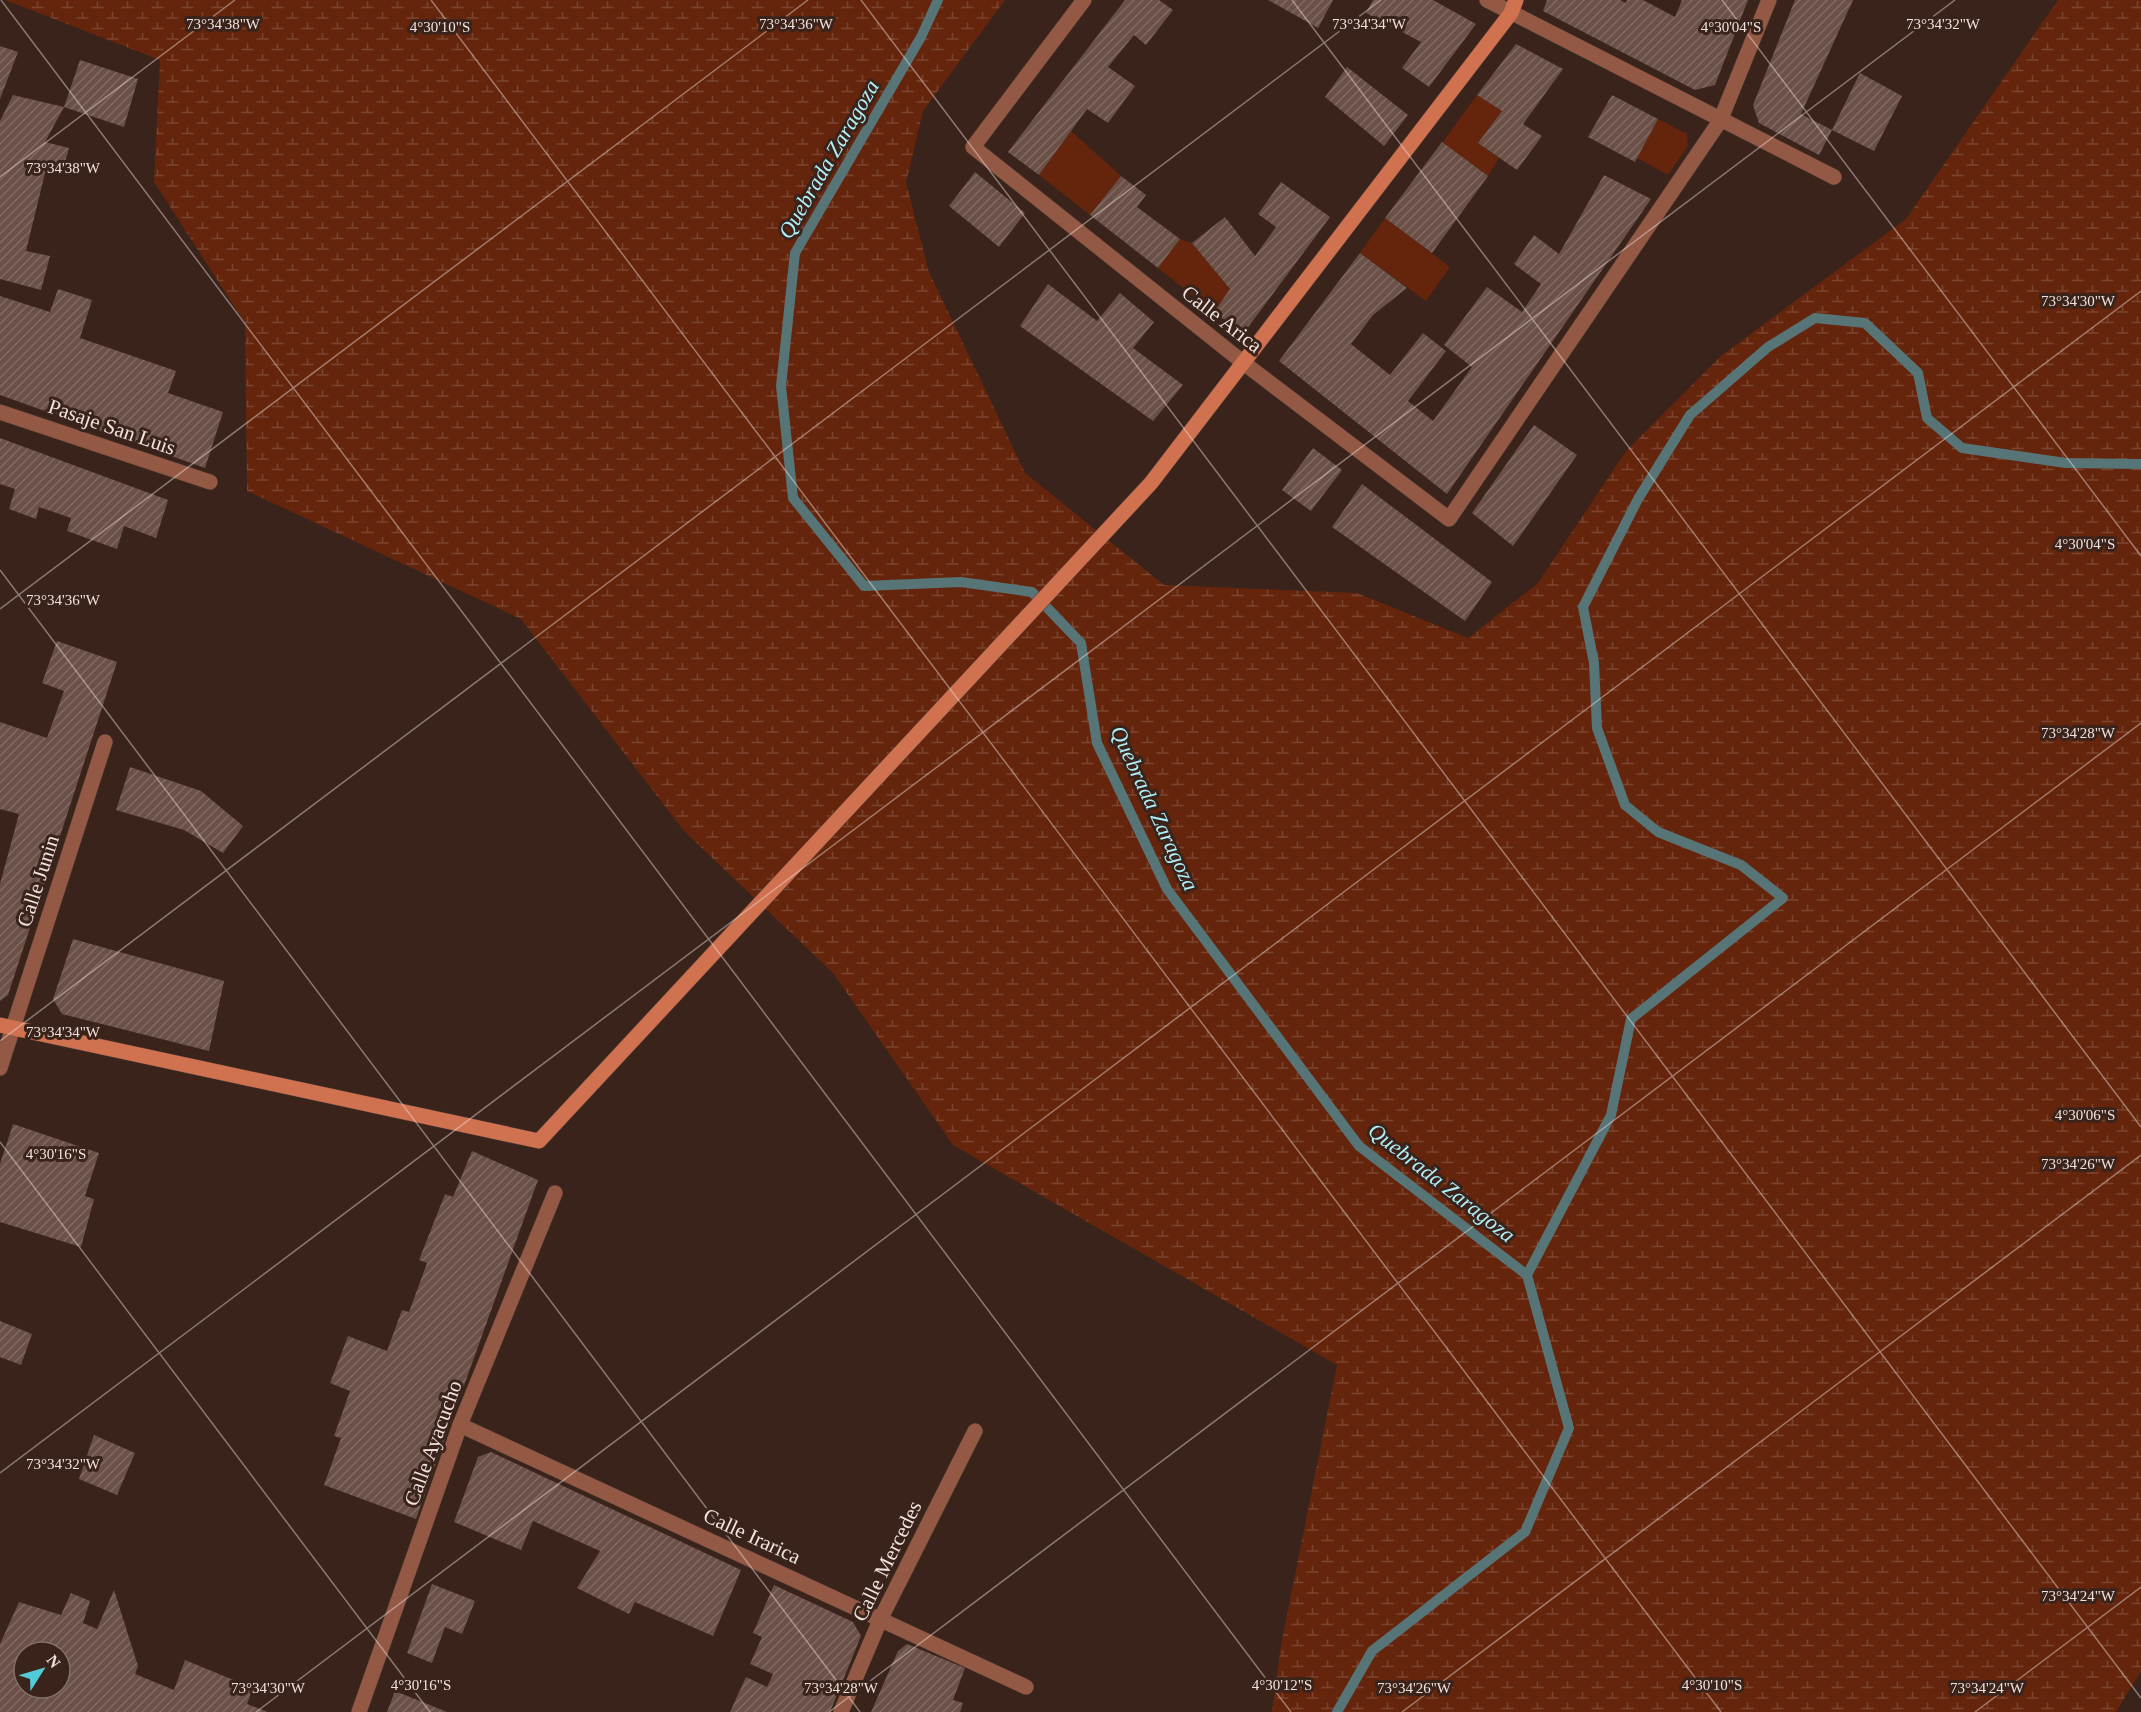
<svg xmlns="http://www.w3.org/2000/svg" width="2141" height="1712" viewBox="0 0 2141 1712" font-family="'Times New Roman',serif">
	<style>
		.green { fill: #64250c }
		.wetland { fill: url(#wetland-marsh) }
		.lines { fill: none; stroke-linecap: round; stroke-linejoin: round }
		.stream { stroke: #577477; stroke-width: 10 }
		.building { fill: url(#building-hatch); fill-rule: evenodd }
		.street-casing { stroke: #533e36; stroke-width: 16 }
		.secondary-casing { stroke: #533e36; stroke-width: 16 }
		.street { stroke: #945944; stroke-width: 15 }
		.secondary { stroke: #d07150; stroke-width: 15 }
		.ticks { fill: none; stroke: #f2e2dd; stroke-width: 1.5; stroke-opacity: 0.45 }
		.labels { text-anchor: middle; stroke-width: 6; stroke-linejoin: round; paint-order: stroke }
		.street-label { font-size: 21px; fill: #f2e2dd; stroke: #39231b }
		.water-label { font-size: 22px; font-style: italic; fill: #b0eff7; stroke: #39231b }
		.ticks-label { font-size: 15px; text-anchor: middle; fill: #f2e2dd; stroke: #39231b; stroke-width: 6; stroke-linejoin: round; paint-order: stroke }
	</style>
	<defs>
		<pattern id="wetland-marsh" width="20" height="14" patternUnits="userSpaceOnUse" patternTransform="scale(1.5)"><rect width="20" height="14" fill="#64250c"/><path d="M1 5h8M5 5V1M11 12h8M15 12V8" fill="none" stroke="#7b442f"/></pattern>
		<pattern id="building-hatch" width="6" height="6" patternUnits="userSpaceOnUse" patternTransform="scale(1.5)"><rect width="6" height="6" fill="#6a5047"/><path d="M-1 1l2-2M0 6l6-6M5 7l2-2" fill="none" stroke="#806961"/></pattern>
	</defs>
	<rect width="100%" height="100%" fill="#39231b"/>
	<!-- green -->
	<g class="green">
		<polygon points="1477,95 1502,111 1478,143 1499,158 1488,176 1442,143"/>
		<polygon points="1658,119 1687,134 1688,146 1668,175 1637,158"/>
		<polygon points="1071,131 1121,176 1090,215 1039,175"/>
		<polygon points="1385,218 1450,267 1426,301 1360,253"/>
		<polygon points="1180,239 1192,243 1230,289 1214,312 1158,268"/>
	</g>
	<!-- wetland -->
	<polygon class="wetland" points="5,0 1005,0 923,111 906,183 929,272 1025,473 1164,585 1357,593 1468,638 1538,583 1626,451 1721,356 1906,219 2058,0 2141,0 2141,1671 2116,1712 1272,1712 1281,1645 1337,1365 953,1145 833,973 684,831 521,619 247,491 245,323 154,182 160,60"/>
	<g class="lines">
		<!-- stream -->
		<g class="stream">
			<polyline points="938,0 921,37 795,253 781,386 793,498 864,586 961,582 1032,592 1081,643 1097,743 1167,889 1359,1146 1527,1275 1569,1428 1525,1532 1372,1651 1337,1712"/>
			<polyline points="1527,1275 1611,1115 1631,1019 1783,898 1741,865 1658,832 1625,805 1597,728 1594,663 1583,607 1638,499 1690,415 1768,347 1815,318 1865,323 1918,373 1927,418 1962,448 2066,463 2141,464"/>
		</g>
	</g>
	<!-- building -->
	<g class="building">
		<polygon points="1125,0 1159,0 1173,10 1146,45 1134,35 1108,67 1135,86 1108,123 1087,109 1039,175 1008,152"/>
		<polygon points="1268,0 1333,0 1318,28"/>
		<polygon points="1373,0 1433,0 1476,24 1429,87 1402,68 1421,42 1366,13"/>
		<polygon points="1547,0 1620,0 1626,3 1627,0 1643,0 1675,17 1682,0 1748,0 1715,85 1695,90 1543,11"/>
		<polygon points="1795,0 1853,0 1801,114 1832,130 1819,155 1759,123 1753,105"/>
		<polygon points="1516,44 1563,69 1523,124 1542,136 1517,170 1478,143 1502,111 1477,95"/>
		<polygon points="0,46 18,52 0,99"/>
		<polygon points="80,60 138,79 124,127 64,107"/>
		<polygon points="1347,67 1408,115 1384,146 1325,97"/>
		<polygon points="1860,73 1902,96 1874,151 1832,130"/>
		<polygon points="13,95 64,107 45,142 69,148 62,173 46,169 26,251 50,256 41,290 0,279 0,121"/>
		<polygon points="1612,95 1658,119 1635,162 1588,137"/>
		<polygon points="1442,142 1488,176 1432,253 1385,218"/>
		<polygon points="975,172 1025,213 999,247 949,206"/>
		<polygon points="1604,175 1651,199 1447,494 1279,361 1360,253 1407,288 1373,315 1351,344 1390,375 1423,333 1446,351 1408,401 1433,421 1472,367 1444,345 1487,287 1522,312 1541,284 1514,264 1534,235 1559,254"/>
		<polygon points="1121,176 1146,195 1137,207 1180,239 1158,268 1090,215"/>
		<polygon points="1281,182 1330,217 1243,334 1214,312 1230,289 1192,243 1225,217 1255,256 1276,227 1258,214"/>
		<polygon points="1048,284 1097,321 1120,293 1154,322 1133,348 1183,385 1153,421 1020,326"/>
		<polygon points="58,289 92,300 80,338 176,371 168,393 223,412 205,468 0,395 0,296 50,312"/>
		<polygon points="1534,425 1577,455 1513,546 1472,513"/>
		<polygon points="0,438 168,500 156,538 124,526 117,549 67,531 71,518 39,507 36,519 9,509 15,489 0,484"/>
		<polygon points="1313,448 1342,470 1311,511 1282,490"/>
		<polygon points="1362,484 1492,582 1465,621 1332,527"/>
		<polygon points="57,641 117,662 8,995 0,1001 0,884 19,814 0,809 0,722 47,738 64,691 42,683"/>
		<polygon points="130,767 201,791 243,826 223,853 184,830 116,810"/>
		<polygon points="73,939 224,981 209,1051 62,1014 53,999"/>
		<polygon points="13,1124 99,1153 85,1196 94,1199 81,1247 0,1222 0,1164"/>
		<polygon points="472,1151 538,1180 416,1519 324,1485 341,1438 334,1436 350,1391 330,1383 348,1336 387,1351 402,1310 409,1312 427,1263 419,1260 445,1194 453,1197"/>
		<polygon points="0,1321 32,1334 21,1365 0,1357"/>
		<polygon points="94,1435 135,1453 117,1495 79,1479"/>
		<polygon points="491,1452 741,1570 713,1636 635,1602 629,1614 577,1588 600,1551 533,1521 521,1550 454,1522 478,1457"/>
		<polygon points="432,1584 475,1601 462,1634 445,1627 432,1663 407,1653"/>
		<polygon points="774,1585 853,1622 861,1636 830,1712 730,1712 746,1677 767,1687 773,1674 750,1664 762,1637 753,1633"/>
		<path d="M114,1590L138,1666L135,1674L174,1690L185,1660L253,1688L247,1704L268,1712H0V1644L19,1602L61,1615L71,1593L90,1601L83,1623L97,1629ZM24,1652H60V1688H24Z"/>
		<polygon points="907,1644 965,1668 953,1700 963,1703 960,1712 871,1712 898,1651"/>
		<polygon points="395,1691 447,1712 387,1712"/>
	</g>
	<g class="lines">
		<defs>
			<g id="street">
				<polyline points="1084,0 973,147 1245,364 1449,519 1720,121 1769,0"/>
				<polyline points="1487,0 1834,177"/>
				<polyline points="0,412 210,482"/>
				<polyline points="0,1068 105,742"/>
				<polyline points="460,1425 1026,1687"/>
				<polyline points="359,1712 460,1425 555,1193"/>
				<polyline points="841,1712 881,1618 975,1431"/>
			</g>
			<polyline id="secondary" points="0,1025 539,1141 1151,483 1511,13 1516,0"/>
		</defs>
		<!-- street casing -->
		<use href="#street" class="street-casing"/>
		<!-- secondary casing -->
		<use href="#secondary" class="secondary-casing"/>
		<!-- street -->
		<use href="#street" class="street"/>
		<!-- secondary -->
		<use href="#secondary" class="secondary"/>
	</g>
	<!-- ticks -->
	<path class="ticks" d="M1,0L1291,1712M431,0L1721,1712M861,0L2141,1698M1292,0L2141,1127M1722,0L2141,556M0,177L235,0M0,570L860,1712M0,609L808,0M0,1041L1381,0M0,1142L430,1712M0,1473L1955,0M256,1712L2141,291M829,1712L2141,723M1402,1712L2141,1155M1975,1712L2141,1587"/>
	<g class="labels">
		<!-- street labels -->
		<g class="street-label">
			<text transform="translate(1222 319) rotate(38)" y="7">Calle Arica</text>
			<text transform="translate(112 427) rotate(19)" y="7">Pasaje San Luis</text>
			<text transform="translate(38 881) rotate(-72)" y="7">Calle Junin</text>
			<text transform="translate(433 1443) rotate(-70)" y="7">Calle Ayacucho</text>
			<text transform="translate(752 1536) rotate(25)" y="7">Calle Irarica</text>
			<text transform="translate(887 1561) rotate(-64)" y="7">Calle Mercedes</text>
		</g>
		<!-- water labels -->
		<g class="water-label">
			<text transform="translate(828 159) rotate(-60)" y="8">Quebrada Zaragoza</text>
			<text transform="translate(1155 808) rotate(65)" y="8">Quebrada Zaragoza</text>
			<text transform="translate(1442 1182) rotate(38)" y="8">Quebrada Zaragoza</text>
		</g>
	</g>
	<g class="ticks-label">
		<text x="223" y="29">73°34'38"W</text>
		<text x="796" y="29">73°34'36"W</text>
		<text x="1369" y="29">73°34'34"W</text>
		<text x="1943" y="29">73°34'32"W</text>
		<text x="440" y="32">4°30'10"S</text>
		<text x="1731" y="32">4°30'04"S</text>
		<text x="63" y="173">73°34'38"W</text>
		<text x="2078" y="306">73°34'30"W</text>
		<text x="2085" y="549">4°30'04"S</text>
		<text x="63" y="605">73°34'36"W</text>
		<text x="2078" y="738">73°34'28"W</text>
		<text x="63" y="1037">73°34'34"W</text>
		<text x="2085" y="1120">4°30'06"S</text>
		<text x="56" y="1159">4°30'16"S</text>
		<text x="2078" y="1169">73°34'26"W</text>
		<text x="63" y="1469">73°34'32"W</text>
		<text x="2078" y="1601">73°34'24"W</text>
		<text x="421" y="1690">4°30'16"S</text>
		<text x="1282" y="1690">4°30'12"S</text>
		<text x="1712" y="1690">4°30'10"S</text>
		<text x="268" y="1693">73°34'30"W</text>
		<text x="841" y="1693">73°34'28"W</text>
		<text x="1414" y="1693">73°34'26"W</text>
		<text x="1987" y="1693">73°34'24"W</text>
	</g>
	<!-- north arrow -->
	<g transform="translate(42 1670) rotate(53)"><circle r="28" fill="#39231b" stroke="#836f69" stroke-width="1.5"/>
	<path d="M0-4.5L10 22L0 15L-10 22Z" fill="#52cbd9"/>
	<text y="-9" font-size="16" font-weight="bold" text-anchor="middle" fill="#f2e2dd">N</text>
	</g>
</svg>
